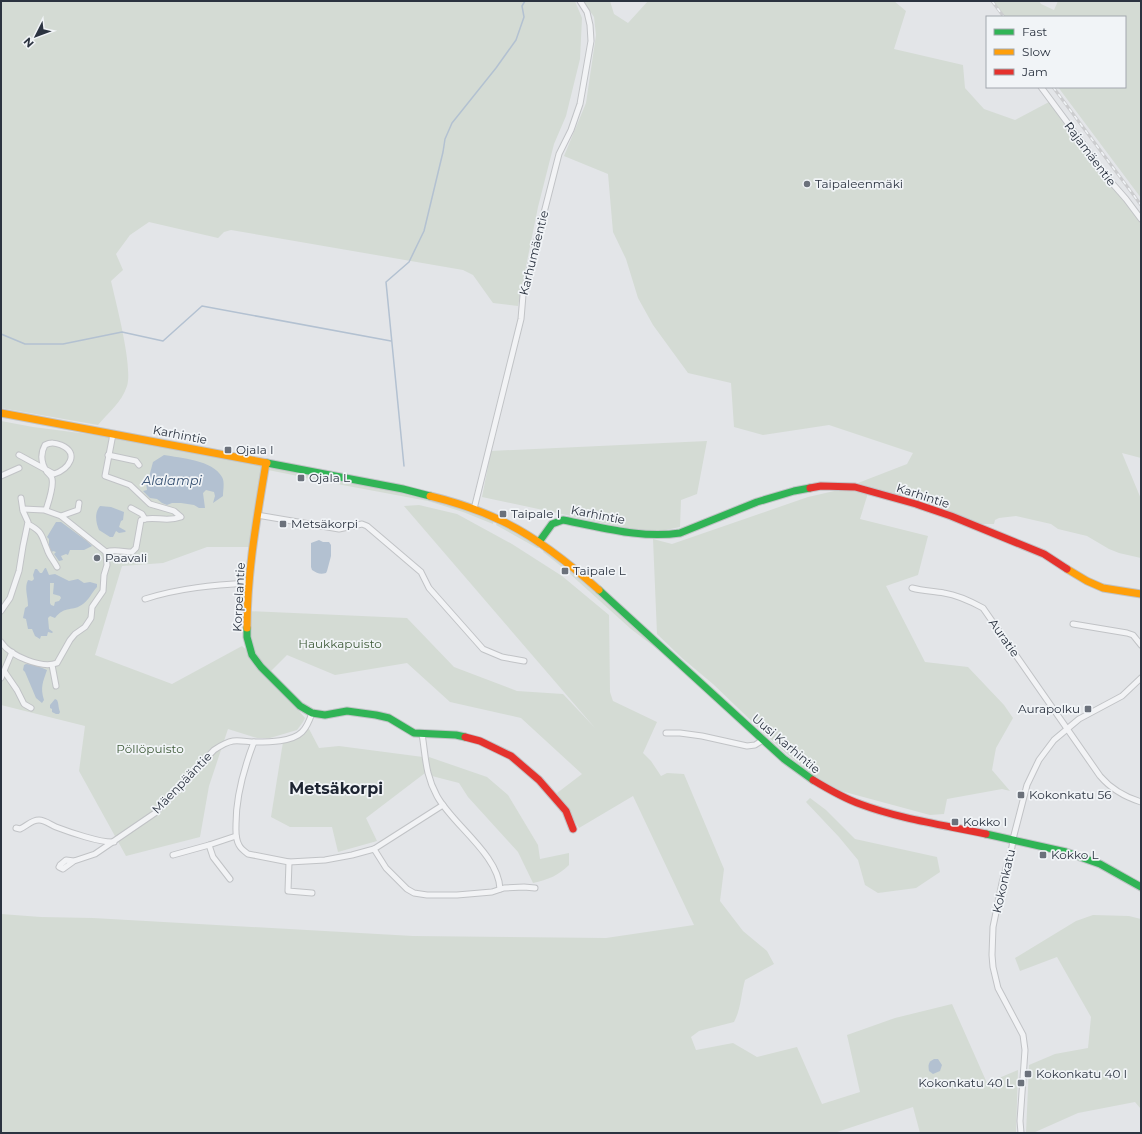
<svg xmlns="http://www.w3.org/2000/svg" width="1142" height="1134" viewBox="0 0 1142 1134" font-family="Montserrat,sans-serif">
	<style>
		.green { fill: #d4dbd4 }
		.water { fill: #b3c1d1; fill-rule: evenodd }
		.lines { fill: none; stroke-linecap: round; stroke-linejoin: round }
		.stream { stroke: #b3c1d1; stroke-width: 1.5 }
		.street-casing { stroke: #c1c3c6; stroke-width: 7 }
		.fast-casing { stroke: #c1c3c6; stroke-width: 9 }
		.slow-casing { stroke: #c1c3c6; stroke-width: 9 }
		.jam-casing { stroke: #c1c3c6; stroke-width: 9 }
		.street { stroke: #f2f3f5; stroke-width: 5 }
		.fast { stroke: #30b455; stroke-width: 7 }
		.slow { stroke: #ff9f0a; stroke-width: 7 }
		.jam { stroke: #e5322d; stroke-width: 7 }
		.rail-casing { stroke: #cccdcf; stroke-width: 3 }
		.rail { stroke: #f1f4f7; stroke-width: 1.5; stroke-dasharray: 4.5; stroke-linecap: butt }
		.poi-dot { fill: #6b717b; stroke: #f1f4f7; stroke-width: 1.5 }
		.labels { text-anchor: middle; stroke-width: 3.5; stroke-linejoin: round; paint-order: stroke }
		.street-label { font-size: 12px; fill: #2b3340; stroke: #f1f4f7 }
		.poi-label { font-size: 12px; fill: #2b3340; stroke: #f1f4f7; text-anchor: start }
		.park-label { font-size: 12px; fill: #3f5b39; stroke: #f1f4f7 }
		.water-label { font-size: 13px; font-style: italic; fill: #375172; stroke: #f1f4f7 }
		.district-label { font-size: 16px; font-weight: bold; fill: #1d2431; stroke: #f1f4f7 }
	</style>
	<rect width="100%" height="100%" fill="#e3e5e8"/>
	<!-- green -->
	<g class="green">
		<path d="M1,1H575L582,18L580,59L566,116L554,144L538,207L518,306L493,303L473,275L463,270L231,230L224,232L218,238L149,222L130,235L116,254L123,270L111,281C116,303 133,367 127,386C122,402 108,413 98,425L1,408Z"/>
		<polygon points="583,1 610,1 614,14 628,23 648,1 894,1 906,11 894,49 963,65 965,88 984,109 1015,120 1049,102 1141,219 1141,458 1122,453 1141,499 1141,558 1119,553 1109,549 1087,536 1058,529 1051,524 1016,516 999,518 995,520 994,524 980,524 858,483 907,464 913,453 829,425 763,435 734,427 731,383 688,373 653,325 638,298 626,259 613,232 608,174 564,156 586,103 596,35 594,17"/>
		<polygon points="992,1 1039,1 1041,4 1054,10 1058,1 1141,1 1141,198 1058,87 1125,87 1125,17 1004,17"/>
		<path d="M1,421L33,427L173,445L265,462L253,547H207L163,563L122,566L95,655L172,684L242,646L252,655L247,611L407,618L454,667L517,691L563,694L595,728L404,506L419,505L457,514L512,544L562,576L609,615L610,692L613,701L657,722L643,753L651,761L661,776L667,773L684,774L724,869L720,901L743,931L767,951L774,964L745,980C741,994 741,1009 734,1022L699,1031L691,1037L696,1050L733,1043L757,1057L797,1047L822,1104L860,1092L847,1035L895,1018L952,1004L987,1083L1018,1070L1016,1133H920L913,1107L834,1133H1V914L41,917L93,918L413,936L606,938L694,925L633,796L579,828L557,793L582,774L521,718L450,702L407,663L335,675L287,655L268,674L305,718L303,722L297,730L270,738H257L228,729L209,786L200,837L126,856L79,771L85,726L1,705Z"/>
		<polygon points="707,441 697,494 681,500 680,527 651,533 482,497 491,451"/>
		<polygon points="274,467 298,474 298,476 268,470"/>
		<polygon points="305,475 320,475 394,490 462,507 494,520 493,524 463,512 428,501 305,478"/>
		<polygon points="843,489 868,493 860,519 928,536 918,575 886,586 925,662 968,667 1004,705 1013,718 996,748 992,770 1010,791 1002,789 947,799 944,814 930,815 841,791 815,777 787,754 767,736 713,684 682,658 657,634 653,539 672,544 808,497"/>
		<polygon points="498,521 540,546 539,548 537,548 496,525"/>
		<polygon points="545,549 563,566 562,567 543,552"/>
		<polygon points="570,571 578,576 665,655 631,629 569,573"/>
		<polygon points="308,727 319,748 339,746 423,757 425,773 366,818 377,841 338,852 332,827 290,827 271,817 283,742"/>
		<path d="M429,757L487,777L508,795L538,845L540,859L569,853V865C559,875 548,880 533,883L518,852L468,797L459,783L428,775Z"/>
		<polygon points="810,798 826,810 855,839 937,857 940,872 916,888 878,893 865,885 858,860 839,837 806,802"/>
		<polygon points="1093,915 1129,916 1141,919 1141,1109 1135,1102 1078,1113 1033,1133 1026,1133 1029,1065 1055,1054 1088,1048 1091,1017 1057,957 1020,971 1015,958 1076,921"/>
	</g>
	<!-- water -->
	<g class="water">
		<path d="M164,455C180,458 213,460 222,477C225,482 223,490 223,496L213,503L215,496L214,492L206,490L203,493L205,508H199L194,505L181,503H172L167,505L162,503L157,499L150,498L143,491L147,490L146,483L144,482V478L149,477L153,462Z"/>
		<path d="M100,506L111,507L124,512L123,520L121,521L119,527L126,531L125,532L119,533L116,531L113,537H110L99,530C96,523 94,513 100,506Z"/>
		<polygon points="56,522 61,522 88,542 92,546 84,550 70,550 68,555 66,554 61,556 63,560 59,561 54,554 56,552 53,551 52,552 49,548 49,539 47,537"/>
		<path d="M319,540L323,542H329L331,545V556L327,571L326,573C320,575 317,573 312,570L311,567V543Z"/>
		<path d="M45,568H46L49,575L55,574L69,581L78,579L84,583L90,582L97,584V587C92,592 89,600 83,604C73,612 65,605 55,618L50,616L48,618L49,629L53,632L52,633L48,632L47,636H41L40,639L35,636L32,629H28L26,619L23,618L25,608L28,606C28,596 24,588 28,580L32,581L34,579L33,575L35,569H37L40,573H42ZM50,583H54L53,594L60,596L61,598L59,601L55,602L54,606L51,605L50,603Z"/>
		<path d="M26,664L35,665L47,670C43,682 40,687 44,700L42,703L36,698L25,672L23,670L24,665Z"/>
		<path d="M55,699L57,700C59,704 58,707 60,712L59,714H56L52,712V709L50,708V705Z"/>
		<path d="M934,1059H938L942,1065L940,1071L933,1074L929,1071C928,1065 928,1062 934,1059Z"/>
	</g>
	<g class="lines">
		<!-- stream -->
		<g class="stream">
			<polyline points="1,334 25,344 63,344 122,332 163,341 202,306 391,341"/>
			<polyline points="404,466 386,282 409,262 424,231 443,152 445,139 452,123 496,68 516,40 524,17 522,6 525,1"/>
		</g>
		<defs>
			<g id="street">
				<polyline points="1041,87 1087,149 1097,166 1126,199 1141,219"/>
				<path d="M19,455L54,474C69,469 80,453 61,445C55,443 51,442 45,445C40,454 41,463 47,472C49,474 52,477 52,479C54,487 48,503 46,510"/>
				<polyline points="108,455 136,461 139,465"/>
				<polyline points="1,476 19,468"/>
				<polyline points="131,508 142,514 145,519"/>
				<polyline points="23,509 44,510 61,516 106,552"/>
				<polyline points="474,509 521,319 523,295 559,154 571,130 580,104 591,41 590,25 587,12 580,1"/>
				<polyline points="257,515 339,529 362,524 367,526 421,572 429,588 483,649 502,657 524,661"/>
				<polyline points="61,516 78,510 79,503"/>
				<path d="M28,524C43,532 41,535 47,549C49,556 54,561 57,567"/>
				<path d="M912,588C923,591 933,591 944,593C957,595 972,602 983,608L1100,776C1111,789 1125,797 1141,802"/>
				<path d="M145,599C179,588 214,585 249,583"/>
				<polyline points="1,611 10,598 19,571 23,546 28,522 23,511 21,498"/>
				<polyline points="1073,624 1127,633 1133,635 1141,645"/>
				<path d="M1,642C10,656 42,669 57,663L70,640L75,634L85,627L91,618L92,607L103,591L104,575L107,565L106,552C114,549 124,552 132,552L136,548L141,520C155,515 165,523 181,517L174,511L150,504L130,485L105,476L113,434"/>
				<polyline points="52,665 56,686"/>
				<polyline points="4,671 17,690 24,704 31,708"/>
				<polyline points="1,678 12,652"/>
				<polyline points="666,733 680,733 702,736 747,746 755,745 763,740"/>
				<path d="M422,734C426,758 425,774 437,796C452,824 499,855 500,889"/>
				<path d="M254,742C244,768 236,795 236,824C236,831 235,838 239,845C241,849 244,851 248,854L289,862L325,860L352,855L374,849L443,805"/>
				<path d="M16,828L20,829C27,826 31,820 39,820C45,820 51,825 56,827C69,832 101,843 114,842"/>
				<polyline points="209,845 213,857 230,879"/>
				<polyline points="374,849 386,868 407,889 414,893 427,895 457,895 492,892 504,888 524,887 535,888"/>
				<polyline points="173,855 209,845 236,836"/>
				<path d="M74,861L63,869L59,867L60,865L66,860L74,861L95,854L155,813L214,750C220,746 226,742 233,741C240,740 248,742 255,742C269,742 292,742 302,732C307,727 310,719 312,713"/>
				<polyline points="289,862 288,891 312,893"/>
				<polyline points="1021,1133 1020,1121 1025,1050 1023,1035 998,988 993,967 992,955 993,927 1002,883 1012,847 1013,839 1027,785 1039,760 1054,740 1079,719 1122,696 1141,678"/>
			</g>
			<g id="fast">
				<polyline points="267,463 403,489 430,496"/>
				<path d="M539,542L552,524L563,520C601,527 641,539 680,533L757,502L794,491L810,488"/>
				<polyline points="599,590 784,759 813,780"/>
				<polyline points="247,628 247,637 252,655 261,667 300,706 312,713 325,715 347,711 376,715 389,718 414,733 456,735 465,737"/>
				<polyline points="986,834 1066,852 1100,864 1141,887"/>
			</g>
			<g id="slow">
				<polyline points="1,413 267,463"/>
				<path d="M430,496C455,502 479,510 502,521C538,538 570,564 599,590"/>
				<polyline points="1067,569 1087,581 1103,588 1141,594"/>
				<path d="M247,628C247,572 257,517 266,463"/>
			</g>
			<g id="jam">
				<polyline points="810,488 821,486 855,487 916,504 951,516 1044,554 1067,569"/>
				<polyline points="465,737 480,741 511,756 539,780 566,811 573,829"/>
				<path d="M813,780C828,789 843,798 860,804C900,819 944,825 986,834"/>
			</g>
		</defs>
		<!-- street casing -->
		<use href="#street" class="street-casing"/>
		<!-- fast casing -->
		<use href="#fast" class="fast-casing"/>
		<!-- slow casing -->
		<use href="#slow" class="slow-casing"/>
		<!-- jam casing -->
		<use href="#jam" class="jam-casing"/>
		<!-- street -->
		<use href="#street" class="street"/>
		<!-- fast -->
		<use href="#fast" class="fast"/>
		<!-- slow -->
		<use href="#slow" class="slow"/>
		<!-- jam -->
		<use href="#jam" class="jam"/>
		<defs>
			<g id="rail">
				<polyline points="992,1 1004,17"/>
				<polyline points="1053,87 1141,205"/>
			</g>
		</defs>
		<!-- rail casing -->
		<use href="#rail" class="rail-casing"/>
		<!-- rail -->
		<use href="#rail" class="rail"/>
	</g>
	<!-- markers -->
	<g class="poi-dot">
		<circle cx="807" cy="184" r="4"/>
		<rect x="224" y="446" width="8" height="8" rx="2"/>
		<rect x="297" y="474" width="8" height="8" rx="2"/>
		<rect x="499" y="510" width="8" height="8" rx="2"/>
		<rect x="279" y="520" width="8" height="8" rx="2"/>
		<circle cx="97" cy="558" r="4"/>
		<rect x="561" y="567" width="8" height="8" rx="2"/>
		<rect x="1084" y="705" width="8" height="8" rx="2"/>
		<rect x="1017" y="791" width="8" height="8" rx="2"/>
		<rect x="951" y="818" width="8" height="8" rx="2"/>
		<rect x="1039" y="851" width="8" height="8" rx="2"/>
		<rect x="1024" y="1070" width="8" height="8" rx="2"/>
		<rect x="1017" y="1079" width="8" height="8" rx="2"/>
	</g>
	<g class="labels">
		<!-- street labels -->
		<g class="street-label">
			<text transform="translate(1090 154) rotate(53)" y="4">Rajamäentie</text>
			<text transform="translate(534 253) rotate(-76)" y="4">Karhumäentie</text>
			<text transform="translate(180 435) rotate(11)" y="4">Karhintie</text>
			<text transform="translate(923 496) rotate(18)" y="4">Karhintie</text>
			<text transform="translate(598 515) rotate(11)" y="4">Karhintie</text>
			<text transform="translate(239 597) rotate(-87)" y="4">Korpelantie</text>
			<text transform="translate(1004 638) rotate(55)" y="4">Auratie</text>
			<text transform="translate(786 744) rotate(40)" y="4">Uusi Karhintie</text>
			<text transform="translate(182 783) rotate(-46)" y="4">Mäenpääntie</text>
			<text transform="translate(1004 881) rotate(-77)" y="4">Kokonkatu</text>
		</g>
		<!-- poi labels -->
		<g class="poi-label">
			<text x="815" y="188">Taipaleenmäki</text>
			<text x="236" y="454">Ojala I</text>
			<text x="309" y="482">Ojala L</text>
			<text x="511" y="518">Taipale I</text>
			<text x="291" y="528">Metsäkorpi</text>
			<text x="105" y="562">Paavali</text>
			<text x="573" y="575">Taipale L</text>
			<text x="1080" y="713" text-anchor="end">Aurapolku</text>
			<text x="1029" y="799">Kokonkatu 56</text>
			<text x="963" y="826">Kokko I</text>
			<text x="1051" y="859">Kokko L</text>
			<text x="1036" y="1078">Kokonkatu 40 I</text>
			<text x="1013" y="1087" text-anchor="end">Kokonkatu 40 L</text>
		</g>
		<!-- park labels -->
		<g class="park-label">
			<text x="340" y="648">Haukkapuisto</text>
			<text x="150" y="753">Pöllöpuisto</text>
		</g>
		<!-- water labels -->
		<g class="water-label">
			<text x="172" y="485">Alalampi</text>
		</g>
		<!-- district labels -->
		<g class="district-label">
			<text x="336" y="794">Metsäkorpi</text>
		</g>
	</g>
	<!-- border -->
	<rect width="1142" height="1134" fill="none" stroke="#2b3340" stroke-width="4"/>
	<!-- legend -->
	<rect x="986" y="16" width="140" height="72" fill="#f1f4f7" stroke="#a2a7ae"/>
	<rect x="994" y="29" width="20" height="6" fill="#30b455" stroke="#a2a7ae"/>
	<text x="1022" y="36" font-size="12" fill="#2b3340">Fast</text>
	<rect x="994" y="49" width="20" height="6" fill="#ff9f0a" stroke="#a2a7ae"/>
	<text x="1022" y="56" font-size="12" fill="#2b3340">Slow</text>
	<rect x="994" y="69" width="20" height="6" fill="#e5322d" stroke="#a2a7ae"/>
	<text x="1022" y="76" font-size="12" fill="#2b3340">Jam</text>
	<!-- north arrow -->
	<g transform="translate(36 36) rotate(228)" stroke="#f1f4f7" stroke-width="3" paint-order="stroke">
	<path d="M0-3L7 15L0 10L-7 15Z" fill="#2b3340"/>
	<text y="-6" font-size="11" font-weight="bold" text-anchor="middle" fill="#2b3340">N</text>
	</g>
</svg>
